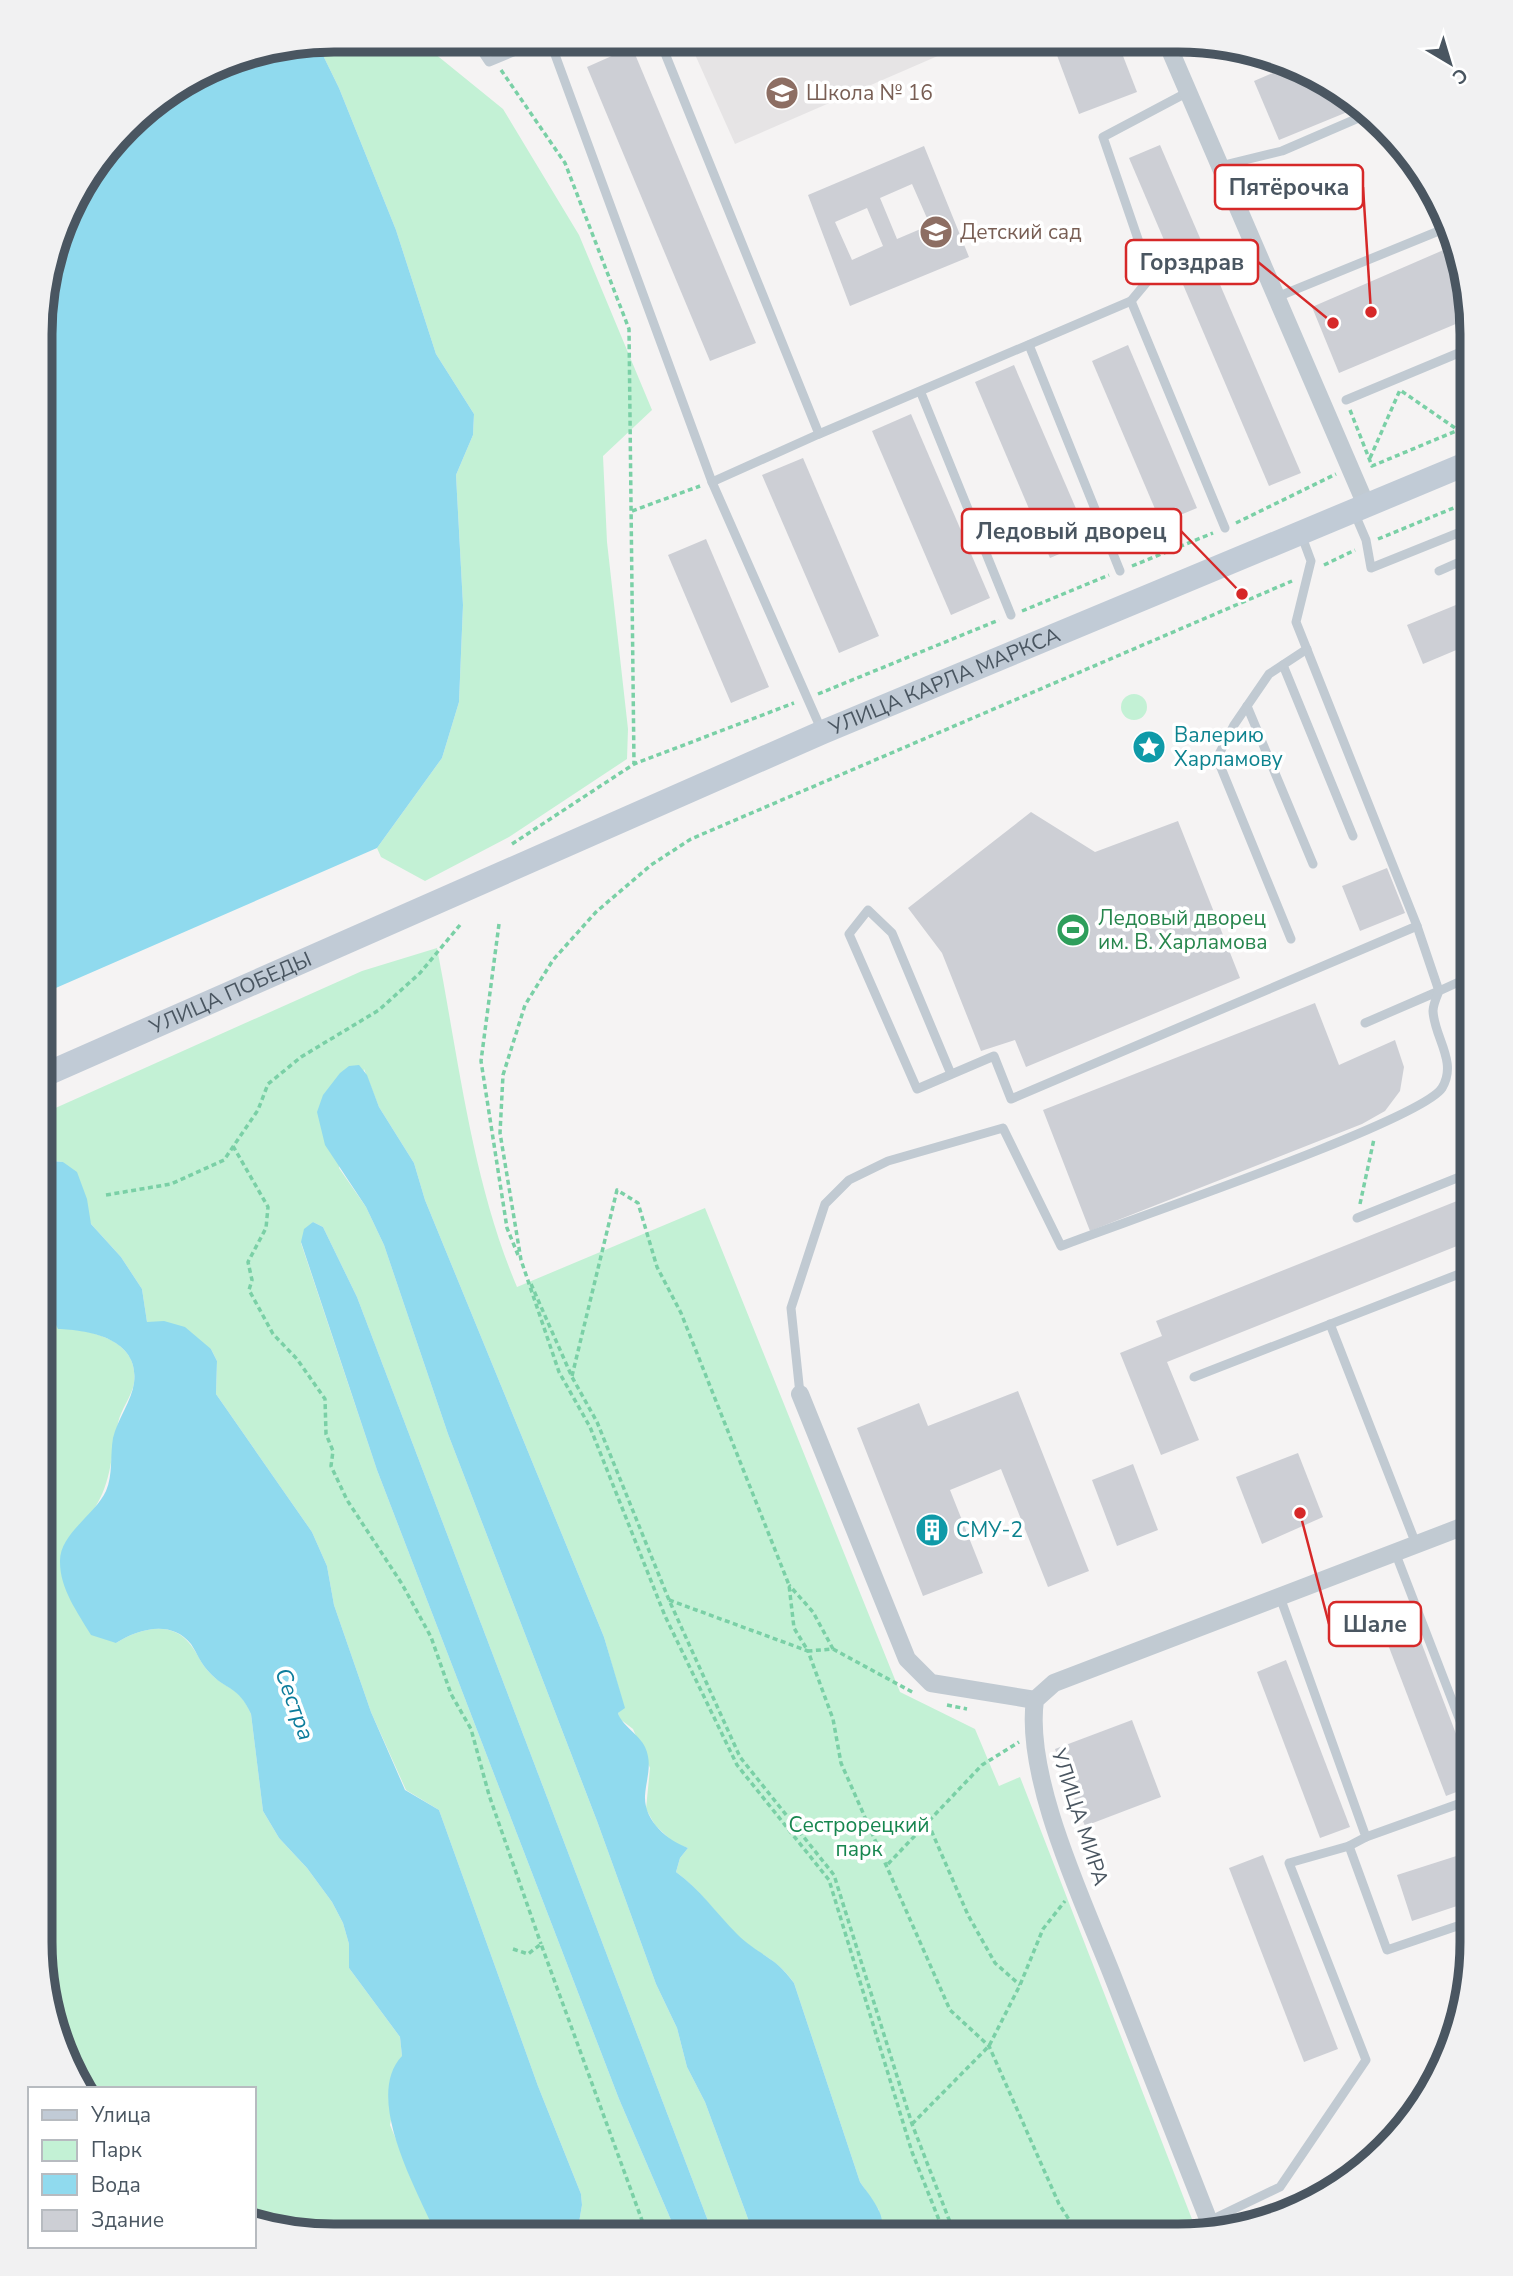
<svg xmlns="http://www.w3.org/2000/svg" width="1513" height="2276" viewBox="0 0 1513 2276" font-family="'Nunito Sans',sans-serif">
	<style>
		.education { fill: #e6e4e5 }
		.green { fill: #c3f1d5 }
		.water { fill: #90daee }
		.building { fill: #cdcfd5; fill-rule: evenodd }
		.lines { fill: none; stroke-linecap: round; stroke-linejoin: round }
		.path { stroke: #7ad0a6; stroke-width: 3.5; stroke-dasharray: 5 3.5; stroke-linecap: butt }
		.lane { stroke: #c1cad2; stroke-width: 9 }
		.street { stroke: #c1cad2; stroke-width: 18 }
		.secondary { stroke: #c1cbd6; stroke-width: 24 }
		.labels { text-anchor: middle; stroke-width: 7; stroke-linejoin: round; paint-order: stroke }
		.education-label { font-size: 21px; fill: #785e54; stroke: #fff; text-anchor: start }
		.street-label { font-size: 21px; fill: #4a5661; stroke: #fff }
		.culture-label { font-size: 21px; fill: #0d838f; stroke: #fff; text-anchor: start }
		.leisure-label { font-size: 21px; fill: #27864d; stroke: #fff; text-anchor: start }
		.park-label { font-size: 21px; fill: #17864f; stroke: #fff }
		.water-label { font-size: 23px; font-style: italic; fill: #0c7c9b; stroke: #fff }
		.rim { fill: none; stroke: #4a5661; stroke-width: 9 }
		.leader { fill: none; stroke: #d62828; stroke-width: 2.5 }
		.callout-dot { fill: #d62828; stroke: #fff; stroke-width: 2.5 }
		.callout { fill: #fff; stroke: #d62828; stroke-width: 2.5 }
		.callout-label { font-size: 23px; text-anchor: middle; font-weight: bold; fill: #4a5661 }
	</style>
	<rect width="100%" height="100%" fill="#f5f3f3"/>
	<!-- education -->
	<polygon class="education" points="689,41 970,42 735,144"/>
	<!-- green -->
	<g class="green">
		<polygon points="334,40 427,41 434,53 503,109 579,235 652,410 603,456 607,542 628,729 627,759 509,837 425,881 381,857 377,848 442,758 459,702 463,605 456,475 473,435 474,414 436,354 396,230 339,88 317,43"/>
		<circle cx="1134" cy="707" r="13"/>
		<path d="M437,948C459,1061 472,1181 517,1287L705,1208L900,1692L975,1729L999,1786L1020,1777L1197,2232L1179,2236L866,2235L876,2232L879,2210L860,2182L794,1983C775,1956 757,1955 736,1934C715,1913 700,1889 676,1872L680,1858L688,1848L674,1843L655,1825L646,1809L650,1768L633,1729L620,1719L618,1713L624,1707L604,1637L425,1200L414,1163L379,1107L364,1069L339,1168L366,1207L384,1245L448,1434L597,1821L656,1984L677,2028L687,2067L705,2102L754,2235L713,2234L357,1297L323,1227L313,1222L301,1243L377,1470L619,2099L677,2234H577L582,2205L581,2194L538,2086L439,1810L406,1790L371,1712L334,1605L327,1566L312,1532L216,1394L217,1361L211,1349L147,1322L142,1289L121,1257L91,1224L63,1162L41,1160L42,1114L362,971Z"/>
		<path d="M41,1290L55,1302V1323L58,1328C90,1330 140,1339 134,1383C132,1396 121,1409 118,1423C111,1454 112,1482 94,1509L116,1643C138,1629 171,1619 190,1644C197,1652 201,1664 209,1672C226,1691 238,1684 251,1714L263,1811L279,1838L307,1868L332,1902L343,1923L349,1944V1968L400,2037L402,2056L390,2125L436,2234L296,2233L254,2222V2089H82L63,2055L40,1942Z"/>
	</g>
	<!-- water -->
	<g class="water">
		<polygon points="317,43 339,88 396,230 436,354 474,414 473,435 456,475 463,605 459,702 442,758 377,848 42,994 43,295 79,188 141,113 239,56"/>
		<path d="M359,1065L367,1075L379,1107L414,1163L425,1200L604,1637L625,1708L618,1713C622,1726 639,1734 645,1747C653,1764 646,1779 645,1796C644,1821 667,1840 688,1848L680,1858L676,1872C700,1889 716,1913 737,1934C758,1955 775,1956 794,1983L860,2182C868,2194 887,2214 881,2230L866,2235H754L705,2102L687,2067L677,2028L656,1984L597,1821L448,1434L384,1245L366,1207L325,1145L317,1112L323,1095L340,1073L349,1066Z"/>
		<path d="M41,1160L63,1162L77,1172L87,1199L91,1224L121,1257L142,1289L147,1322L164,1321L185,1327L211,1349L217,1361L216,1394L312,1532L327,1566L334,1605L371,1712L405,1790L439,1810L538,2086L581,2194L582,2205L577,2234H436C417,2190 363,2097 402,2056L400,2037L349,1968V1944L343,1923L332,1902L307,1868L279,1838L263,1811L251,1714C238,1685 226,1691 209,1672C201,1664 197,1653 191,1644C171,1619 138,1629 116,1643L91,1635C78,1613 60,1589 60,1562C59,1534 95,1515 106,1491C113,1475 110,1455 113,1438C117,1420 132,1400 134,1383C140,1339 90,1330 58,1329L55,1323V1302L41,1290Z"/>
		<polygon points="313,1222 323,1227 357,1297 713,2234 677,2234 619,2099 377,1470 301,1242 304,1229"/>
	</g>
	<!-- building -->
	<g class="building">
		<polygon points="1052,42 1118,43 1137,92 1079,114"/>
		<polygon points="632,47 756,343 710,361 587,67"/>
		<polygon points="1294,64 1357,101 1362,106 1279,140 1254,81"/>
		<polygon points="1160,145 1301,473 1269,486 1129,158"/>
		<path d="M924,146L969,257L850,306L808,195ZM912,184L930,225L897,239L880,198ZM867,208L883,246L852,260L835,222Z"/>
		<polygon points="1455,245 1470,318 1339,373 1312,307"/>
		<polygon points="1128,345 1197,508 1161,523 1092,361"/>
		<polygon points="1014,365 1090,541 1050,558 975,382"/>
		<polygon points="911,414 990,598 951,615 872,431"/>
		<polygon points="803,458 879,636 839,653 762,475"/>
		<polygon points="706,539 769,687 731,703 668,555"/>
		<polygon points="1473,598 1473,643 1423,664 1407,625"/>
		<polygon points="1031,812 1095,852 1178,821 1240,978 1026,1067 1015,1040 981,1051 942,953 908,908"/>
		<polygon points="1387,868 1405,913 1360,931 1342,886"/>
		<polygon points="1315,1003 1339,1065 1395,1040 1404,1067 1400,1091 1385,1111 1362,1124 1090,1231 1043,1110"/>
		<polygon points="1472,1195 1472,1240 1167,1362 1199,1440 1161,1455 1120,1353 1162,1336 1156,1321"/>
		<polygon points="1018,1391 1089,1571 1048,1587 1001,1469 950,1490 983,1573 923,1596 857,1428 919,1403 928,1426"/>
		<polygon points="1298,1453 1323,1517 1262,1544 1236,1477"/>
		<polygon points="1133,1464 1158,1530 1117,1546 1092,1480"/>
		<polygon points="1412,1618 1472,1776 1472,1786 1446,1796 1382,1629"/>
		<polygon points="1286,1660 1350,1827 1320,1838 1257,1672"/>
		<polygon points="1132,1720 1161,1797 1085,1826 1055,1749"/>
		<polygon points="1472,1851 1472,1901 1412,1921 1397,1875"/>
		<polygon points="1263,1855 1338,2049 1304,2062 1229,1868"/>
	</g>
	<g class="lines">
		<!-- path -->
		<g class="path">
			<polyline points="501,70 565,163 629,329 634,764"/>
			<polyline points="1350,410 1372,466 1473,424"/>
			<polyline points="1370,458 1400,390 1458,430"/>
			<polyline points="632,511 700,486"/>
			<polyline points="1236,523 1336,474"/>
			<polyline points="1378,539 1473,500"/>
			<polyline points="1324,565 1355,550"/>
			<polyline points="1132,566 1213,533"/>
			<polyline points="1022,611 1109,575"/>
			<polyline points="818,694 999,620"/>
			<polyline points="512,844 634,764 794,703"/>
			<polyline points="499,924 481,1061 507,1228 518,1255"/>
			<polyline points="233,1146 268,1207 266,1228 248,1262 252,1280 249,1290 273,1334 297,1359 325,1399 326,1434 333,1451 331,1466 347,1500 402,1584 431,1637 451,1694 471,1729 489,1795 541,1944"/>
			<polyline points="106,1195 171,1184 224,1160 258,1110 268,1084 301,1057 379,1010 420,973 460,925"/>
			<polyline points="1360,1204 1374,1139"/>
			<polyline points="531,1284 572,1377 597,1422 669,1600 740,1757 834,1875 912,2124 955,2235"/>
			<polyline points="572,1376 617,1190 638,1203 657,1267 681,1313 789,1585 794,1628 808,1651 833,1649 813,1612 789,1585"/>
			<polyline points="41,1385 48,1378 41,1365"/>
			<polyline points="669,1600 808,1651 833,1719 841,1763 950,2010 989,2046 1059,2204 1079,2235"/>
			<polyline points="833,1649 914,1693"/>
			<polyline points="947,1705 967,1709"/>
			<polyline points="928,1823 968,1915 995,1963 1020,1985"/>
			<polyline points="888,1864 982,1765 1019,1742"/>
			<polyline points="513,1949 528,1954 541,1944 647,2234"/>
			<polyline points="912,2124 989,2046 1020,1985 1043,1929 1065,1901"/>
			<polyline points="945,2235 912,2152 829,1880 737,1765 665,1616 590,1427 559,1372 521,1260 500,1133 503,1075 525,1005 553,960 596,912 651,865 691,839 1292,581"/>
		</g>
		<!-- lane -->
		<g class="lane">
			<polyline points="475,41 489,62 540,41"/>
			<polyline points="550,41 712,482 821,729"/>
			<polyline points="660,41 819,434 1131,301 1151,277 1103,137 1188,92"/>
			<polyline points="1220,166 1282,151 1370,113"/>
			<polyline points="1277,297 1451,226"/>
			<polyline points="1131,301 1225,528"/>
			<polyline points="1029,345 1120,571"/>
			<polyline points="921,393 1011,615"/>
			<polyline points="1346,400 1473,347"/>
			<polyline points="712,482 819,434"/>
			<polyline points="1354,512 1366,540 1371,568 1473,527"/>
			<polyline points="1439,571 1473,556"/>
			<polyline points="1283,665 1353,836"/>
			<polyline points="1247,706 1313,864"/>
			<polyline points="1291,939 1217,758 1234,725 1269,674 1307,649"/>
			<polyline points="1365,1023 1439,991 1417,926"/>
			<polyline points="951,1074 892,933 868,910 849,934 917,1089 994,1056 1011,1099 1417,926 1296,622 1311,561 1301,534"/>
			<polyline points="1357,1218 1472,1172"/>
			<polyline points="1330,1324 1416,1544"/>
			<polyline points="1194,1377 1472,1269"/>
			<path d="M800,1394L791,1308L825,1204L849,1180L888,1161L1003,1128L1061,1246C1117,1224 1421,1121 1442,1088C1458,1062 1434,1037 1433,1011C1433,1005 1437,996 1439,991L1472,976"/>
			<polyline points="1395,1552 1472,1752"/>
			<polyline points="1366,1837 1472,1799"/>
			<polyline points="1349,1846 1387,1950 1472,1921"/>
			<polyline points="1293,2212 1309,2203"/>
			<polyline points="1209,2221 1280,2187 1366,2060 1289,1863 1349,1846 1366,1837 1280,1597"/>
		</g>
		<!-- street -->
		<g class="street">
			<polyline points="1167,43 1366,505"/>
			<polyline points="800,1394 907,1659 931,1683 1035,1700"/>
			<path d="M1212,2229C1179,2145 1146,2061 1113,1977C1084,1903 1024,1778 1035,1700L1054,1683L1472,1523"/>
		</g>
		<!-- secondary -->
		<path class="secondary" id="s1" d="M42,1076L823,732L1473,461"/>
	</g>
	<!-- icons -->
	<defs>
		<symbol id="school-disc" viewBox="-11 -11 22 22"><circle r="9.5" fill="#8d6e63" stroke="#fff"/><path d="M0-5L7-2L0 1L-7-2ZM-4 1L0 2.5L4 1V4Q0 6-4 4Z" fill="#fff"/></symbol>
		<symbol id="sight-disc" viewBox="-11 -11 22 22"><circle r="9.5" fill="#0f9aa8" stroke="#fff"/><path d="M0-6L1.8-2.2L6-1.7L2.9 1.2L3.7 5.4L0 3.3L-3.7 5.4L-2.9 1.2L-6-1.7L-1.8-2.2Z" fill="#fff"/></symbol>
		<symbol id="stadium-disc" viewBox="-11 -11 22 22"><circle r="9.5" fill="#2e9e5b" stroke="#fff"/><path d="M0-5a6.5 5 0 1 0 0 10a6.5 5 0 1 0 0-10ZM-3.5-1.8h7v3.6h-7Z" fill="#fff"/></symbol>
		<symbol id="building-disc" viewBox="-11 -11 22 22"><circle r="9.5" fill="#0f9aa8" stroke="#fff"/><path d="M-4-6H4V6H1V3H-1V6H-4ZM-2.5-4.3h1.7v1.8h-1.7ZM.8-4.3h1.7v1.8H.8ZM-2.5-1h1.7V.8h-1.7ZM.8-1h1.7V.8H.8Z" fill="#fff"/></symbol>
	</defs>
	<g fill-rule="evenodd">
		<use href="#school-disc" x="763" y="74" width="38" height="38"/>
		<use href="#school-disc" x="917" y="213" width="38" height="38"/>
		<use href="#sight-disc" x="1130" y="728" width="38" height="38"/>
		<use href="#stadium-disc" x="1054" y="911" width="38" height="38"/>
		<use href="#building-disc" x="913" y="1511" width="38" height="38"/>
	</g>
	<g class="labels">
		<!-- education labels -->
		<g class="education-label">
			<text x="806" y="100">Школа № 16</text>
			<text x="960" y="239">Детский сад</text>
		</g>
		<!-- street labels -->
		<g class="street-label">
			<text dy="7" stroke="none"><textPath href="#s1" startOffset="985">УЛИЦА КАРЛА МАРКСА</textPath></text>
			<text dy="7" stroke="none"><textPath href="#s1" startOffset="206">УЛИЦА ПОБЕДЫ</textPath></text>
			<text transform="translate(1080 1817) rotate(72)" y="7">УЛИЦА МИРА</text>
		</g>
		<!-- culture labels -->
		<g class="culture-label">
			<text x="1174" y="742">Валерию<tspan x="1174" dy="24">Харламову</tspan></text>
			<text x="956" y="1537">СМУ-2</text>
		</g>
		<!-- leisure labels -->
		<g class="leisure-label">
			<text x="1098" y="925">Ледовый дворец<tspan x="1098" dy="24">им. В. Харламова</tspan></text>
		</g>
		<!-- park labels -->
		<g class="park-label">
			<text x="859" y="1832">Сестрорецкий<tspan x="859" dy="24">парк</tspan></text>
		</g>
		<!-- water labels -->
		<g class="water-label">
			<text transform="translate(295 1704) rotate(70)" y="8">Сестра</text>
		</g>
	</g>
	<!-- crop -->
	<path d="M0 0H1513V2276H0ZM334 52H1178A282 282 0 0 1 1460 334V1942A282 282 0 0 1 1178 2224H334A282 282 0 0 1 52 1942V334A282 282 0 0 1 334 52Z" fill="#f1f1f2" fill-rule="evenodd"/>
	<path class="rim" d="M334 52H1178A282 282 0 0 1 1460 334V1942A282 282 0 0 1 1178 2224H334A282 282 0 0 1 52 1942V334A282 282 0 0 1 334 52Z"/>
	<!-- callouts -->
	<path class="leader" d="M1371 312L1363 187M1333 323L1258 262M1242 594L1181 531M1300 1513L1329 1624"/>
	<g class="callout-dot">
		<circle cx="1371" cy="312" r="7"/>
		<circle cx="1333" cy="323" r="7"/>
		<circle cx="1242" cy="594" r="7"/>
		<circle cx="1300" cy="1513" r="7"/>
	</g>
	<g class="callout">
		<rect x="1215" y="165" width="148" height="44" rx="7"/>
		<rect x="1126" y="240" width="132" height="44" rx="7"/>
		<rect x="962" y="509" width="219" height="44" rx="7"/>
		<rect x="1329" y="1602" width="92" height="44" rx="7"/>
	</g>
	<g class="callout-label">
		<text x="1289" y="195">Пятёрочка</text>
		<text x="1192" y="270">Горздрав</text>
		<text x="1071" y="539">Ледовый дворец</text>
		<text x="1375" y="1632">Шале</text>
	</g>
	<!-- legend -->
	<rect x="28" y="2087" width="228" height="161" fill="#ffffff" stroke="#b7bbc0" stroke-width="2"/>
	<rect x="42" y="2110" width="35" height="10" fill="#c1cbd6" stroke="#b7bbc0" stroke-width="2"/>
	<text x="91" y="2122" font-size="21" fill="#4a5661">Улица</text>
	<rect x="42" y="2140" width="35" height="21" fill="#c3f1d5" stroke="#b7bbc0" stroke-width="2"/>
	<text x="91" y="2157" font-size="21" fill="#4a5661">Парк</text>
	<rect x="42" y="2174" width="35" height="21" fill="#90daee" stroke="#b7bbc0" stroke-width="2"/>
	<text x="91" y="2192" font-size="21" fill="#4a5661">Вода</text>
	<rect x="42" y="2210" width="35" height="21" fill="#cdcfd5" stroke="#b7bbc0" stroke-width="2"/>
	<text x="91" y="2227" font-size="21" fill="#4a5661">Здание</text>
	<!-- north arrow -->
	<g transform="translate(1450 63) rotate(142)" stroke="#ffffff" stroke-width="5" paint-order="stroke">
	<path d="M0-5L12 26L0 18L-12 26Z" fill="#4a5661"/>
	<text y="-10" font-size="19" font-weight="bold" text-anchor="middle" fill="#4a5661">С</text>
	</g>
</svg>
